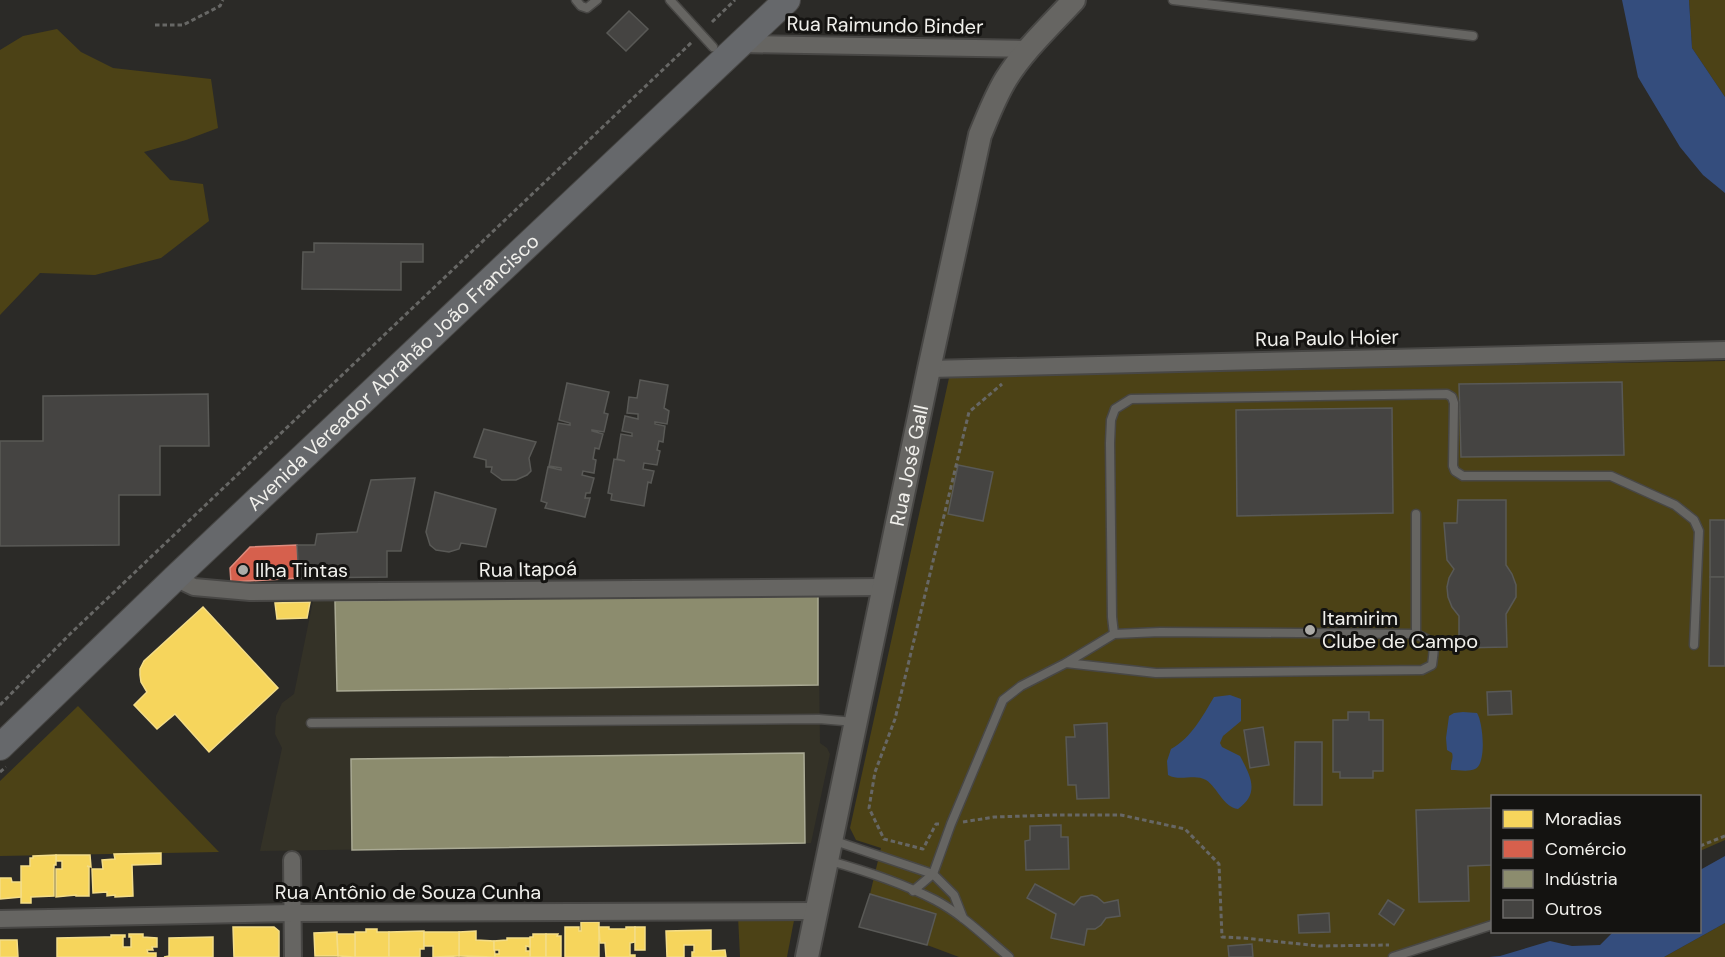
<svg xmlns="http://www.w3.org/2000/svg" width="1725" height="957" viewBox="0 0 1725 957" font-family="'DM Sans',sans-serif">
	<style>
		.built { fill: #343227 }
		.green { fill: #4c4216 }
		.water { fill: #344d7d }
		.homes { fill: #f6d55c; stroke: #f4dd87; stroke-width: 1.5 }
		.shops { fill: #d6604d; stroke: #de8b7d; stroke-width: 1.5 }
		.industry { fill: #8c8c6e; stroke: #aaaa94; stroke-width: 1.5 }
		.building { fill: #454442; stroke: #595956; stroke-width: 1.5 }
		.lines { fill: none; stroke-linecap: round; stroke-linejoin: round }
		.service-casing { stroke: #484745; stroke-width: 11 }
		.minor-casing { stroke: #484745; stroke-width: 20 }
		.secondary-casing { stroke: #484745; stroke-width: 26 }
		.primary-casing { stroke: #484745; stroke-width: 28 }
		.path { stroke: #676765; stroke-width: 3; stroke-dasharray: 4.5 3; stroke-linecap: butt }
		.service { stroke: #666562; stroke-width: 8 }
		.minor { stroke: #666562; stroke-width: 16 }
		.secondary { stroke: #666562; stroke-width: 22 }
		.primary { stroke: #66686b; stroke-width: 26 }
		.poi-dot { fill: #acaba7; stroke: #141311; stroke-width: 2 }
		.labels { text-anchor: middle; stroke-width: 6; stroke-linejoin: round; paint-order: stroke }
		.street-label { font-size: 20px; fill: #f1f0ec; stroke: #141311 }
		.poi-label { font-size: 20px; fill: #f1f0ec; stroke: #141311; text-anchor: start }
	</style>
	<rect width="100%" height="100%" fill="#2b2a27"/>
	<!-- built -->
	<polygon class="built" points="818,594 820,743 827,748 830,754 811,843 260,851 282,748 275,734 276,716 282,703 294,694 313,601"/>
	<!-- green -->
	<g class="green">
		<polygon points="1689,0 1725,0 1725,97 1692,48"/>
		<polygon points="57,29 81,52 113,68 211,79 218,128 186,140 144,152 170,180 203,184 209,221 161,258 95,275 40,273 0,315 0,50 23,36"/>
		<polygon points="1725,361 1725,840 1700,851 1700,796 1492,796 1492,930 1407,957 959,957 927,945 859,927 870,894 881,848 856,840 850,828 949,378 956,374"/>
		<polygon points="78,706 219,852 0,856 0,781"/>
		<polygon points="795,915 787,957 740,957 738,916"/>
		<polygon points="1725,923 1725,957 1664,957"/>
	</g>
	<!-- water -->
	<g class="water">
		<polygon points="1622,0 1689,0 1692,48 1725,97 1725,193 1703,175 1680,147 1638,77"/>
		<path d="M1230,695L1241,699V721L1223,736L1220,743L1222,747L1240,756C1251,777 1260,793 1238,809C1223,807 1218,788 1206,780C1194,773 1181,782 1168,775L1167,761L1171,749C1192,737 1202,717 1214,697Z"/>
		<path d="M1463,712L1477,713C1483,722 1487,764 1475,769C1469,772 1458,770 1451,770C1450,763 1454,759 1452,753L1447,750L1446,738L1449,716L1454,713Z"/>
		<polygon points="1725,856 1725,923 1664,957 1489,957 1500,956 1550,941 1572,946 1600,945 1613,932 1700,932 1700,870"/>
	</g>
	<!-- homes -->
	<g class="homes">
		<polygon points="310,602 307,618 277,619 275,603"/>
		<polygon points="203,607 278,688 209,752 175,714 157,729 134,705 147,692 141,682 140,675 140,669 144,661"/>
		<polygon points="161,853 161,864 132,865 133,896 115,897 115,895 107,896 107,892 93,893 92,869 103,869 102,860 115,859 114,854"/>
		<polygon points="56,855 90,855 91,867 87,866 89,867 89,896 76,896 76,895 56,897 56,869 62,869 62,861 56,861"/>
		<polygon points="56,855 56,865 54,865 54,896 31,897 31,903 21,903 21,866 30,866 30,858 33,858 33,856"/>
		<polygon points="0,878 11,878 12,882 21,882 21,897 0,899"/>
		<polygon points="581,922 599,922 599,957 565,957 565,927 579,927 579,931 581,931"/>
		<polygon points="233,927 274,927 279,931 279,957 234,957"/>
		<polygon points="599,927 609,927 609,929 626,929 626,927 635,927 635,942 630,943 630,955 635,955 635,957 606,957 605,943 600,943"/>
		<rect x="635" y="927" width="10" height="23"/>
		<polygon points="366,929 377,929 377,932 389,932 389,957 355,957 355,932 366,932"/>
		<polygon points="711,930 711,951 725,950 726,957 692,957 692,952 694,952 694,945 684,945 684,957 667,957 666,931"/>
		<polygon points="424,931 424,949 420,949 420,957 389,957 389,932"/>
		<polygon points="476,931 476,940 494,941 495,957 459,956 459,932"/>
		<polygon points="337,932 338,956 315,956 314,933"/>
		<polygon points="424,932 459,932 459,956 433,957 433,946 424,946"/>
		<polygon points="129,934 143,934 143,937 157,938 157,947 152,947 153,950 147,950 148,953 156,953 156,957 57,957 57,938 105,937 111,937 111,935 125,935 125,937 123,937 123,947 131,947 131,937 129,937"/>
		<polygon points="337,934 355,934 355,957 338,956"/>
		<polygon points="533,934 546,934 546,957 530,957 530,937 533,937"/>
		<polygon points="546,934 558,934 557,936 561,936 561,957 546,957"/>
		<polygon points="213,937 213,957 164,957 169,956 169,938"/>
		<polygon points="507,938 530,938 530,947 526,946 526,951 530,951 530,957 495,957 495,954 499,954 499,950 494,950 494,941 507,940"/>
		<polygon points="0,940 17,940 18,957 0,957"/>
	</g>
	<!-- shops -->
	<polygon class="shops" points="297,545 299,578 231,582 230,568 250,547"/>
	<!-- industry -->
	<g class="industry">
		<polygon points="818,594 818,685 337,691 335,601"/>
		<polygon points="804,753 805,843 352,850 351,759"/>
	</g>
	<!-- building -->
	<g class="building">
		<polygon points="629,11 648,29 626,51 607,33"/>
		<polygon points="314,243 423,244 423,262 401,262 401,290 302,289 303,252 314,252"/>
		<polygon points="640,380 668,385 664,408 669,411 667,424 655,422 655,424 665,426 663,442 659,441 657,450 660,451 657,465 644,463 643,469 654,471 651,483 648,482 644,506 611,500 612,494 608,493 614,459 625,461 617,459 621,434 632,436 632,433 622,431 625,416 638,419 638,414 627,413 629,397 637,398"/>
		<polygon points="1622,382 1624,455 1461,457 1459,384"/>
		<polygon points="567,383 609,392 604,413 608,414 604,432 592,430 592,431 603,434 599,449 595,448 593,459 596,460 594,473 583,471 582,475 594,478 590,493 586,493 585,498 590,498 585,517 545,508 547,503 541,501 548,467 561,470 561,468 549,466 558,423 570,425 570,423 559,420"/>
		<polygon points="208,394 209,446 160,446 160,495 119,495 119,545 0,546 0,441 43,441 43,396"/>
		<polygon points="1392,408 1393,513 1237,516 1236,410"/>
		<polygon points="484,429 536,442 529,458 531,471 527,475 516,480 502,480 491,472 492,467 486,467 486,460 474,457"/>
		<polygon points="958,465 993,472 983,521 948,514"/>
		<polygon points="415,478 401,551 387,551 387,577 299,578 297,545 315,545 317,534 357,532 371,480"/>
		<polygon points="435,492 496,509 486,547 461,543 459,549 449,552 436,550 430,545 426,532"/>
		<polygon points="1458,500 1506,500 1506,565 1512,574 1516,585 1516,597 1506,614 1507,647 1459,648 1459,616 1452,607 1448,597 1447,587 1449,578 1454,569 1447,560 1444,523 1457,523"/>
		<rect x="1710" y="520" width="15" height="57"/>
		<polygon points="1710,577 1725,577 1725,666 1709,666"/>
		<polygon points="1511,691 1512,714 1488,715 1487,692"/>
		<polygon points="1348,712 1369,712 1369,720 1383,720 1383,771 1373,771 1373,778 1340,778 1340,772 1333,772 1333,720 1348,720"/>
		<polygon points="1107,723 1109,798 1077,799 1076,785 1068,785 1066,737 1075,737 1074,725"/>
		<polygon points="1263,727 1269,765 1250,768 1244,730"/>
		<polygon points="1295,742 1322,742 1322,805 1294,805"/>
		<polygon points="1492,808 1492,865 1468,866 1469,901 1419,902 1416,810"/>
		<polygon points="1061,825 1061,837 1068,837 1069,869 1026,870 1025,841 1030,840 1030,826"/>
		<polygon points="1035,884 1074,905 1081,897 1092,895 1097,897 1104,903 1118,900 1120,916 1106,918 1101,925 1095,929 1087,929 1084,945 1051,938 1056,914 1027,898"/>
		<polygon points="870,894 936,914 927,945 859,927"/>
		<polygon points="1388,900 1404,910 1394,925 1379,914"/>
		<polygon points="1329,913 1330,932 1299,933 1298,915"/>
		<polygon points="1252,944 1253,957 1229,957 1228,946"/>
	</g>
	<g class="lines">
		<defs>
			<g id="service">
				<polyline points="576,0 581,6 587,8 597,0"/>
				<polyline points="670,0 713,47"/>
				<polyline points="1173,0 1473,36"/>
				<polyline points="1114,634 1112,617 1110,443 1111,420 1115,409 1131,399 1447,394 1452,397 1454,403 1453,466 1455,471 1463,476 1611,476 1675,505 1694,520 1699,531 1694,645"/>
				<polyline points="1416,634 1416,514"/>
				<polyline points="311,723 819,719 855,722"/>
				<polyline points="832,840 933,874 954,895 963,918"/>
				<path d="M830,861C866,871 902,883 935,900C962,914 986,938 1009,957"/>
				<path d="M913,891L933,874L951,824L1003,700L1021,686L1066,663L1114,634L1160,632L1416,634C1436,643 1435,643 1432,665L1422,670L1156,673L1066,663"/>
				<polyline points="1393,957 1492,925"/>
			</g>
			<g id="minor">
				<polyline points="741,44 1029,49"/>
				<polyline points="929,369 1725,350"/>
				<polyline points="175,578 194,587 250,592 884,587"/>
				<polyline points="292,860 293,957"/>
				<polyline points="0,919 292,913 817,911"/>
			</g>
			<g id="secondary">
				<path id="s1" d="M807,957L929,369L980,135C988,116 995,97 1006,79C1024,50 1051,25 1074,0"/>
			</g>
			<g id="primary">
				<path id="s2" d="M0,747L175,578L787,0"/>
			</g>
		</defs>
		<!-- service casing -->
		<use href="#service" class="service-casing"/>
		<!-- minor casing -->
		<use href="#minor" class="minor-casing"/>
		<!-- secondary casing -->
		<use href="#secondary" class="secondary-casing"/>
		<!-- primary casing -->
		<use href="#primary" class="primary-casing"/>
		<!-- path -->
		<g class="path">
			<polyline points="712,22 735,0"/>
			<polyline points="155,25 183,25 220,6 223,0"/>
			<polyline points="0,705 70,634 692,42"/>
			<polyline points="0,772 6,767"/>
			<polyline points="963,822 994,817 1054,815 1121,815 1185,829 1219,864 1222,937 1243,938 1319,946 1389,945"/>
			<polyline points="939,824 936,824 923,849 884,839 869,808 875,772 895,719 969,412 1002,384"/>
			<polyline points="1700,846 1725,836"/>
		</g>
		<!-- service -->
		<use href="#service" class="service"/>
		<!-- minor -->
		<use href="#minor" class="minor"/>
		<!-- secondary -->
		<use href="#secondary" class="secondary"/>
		<!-- primary -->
		<use href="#primary" class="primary"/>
	</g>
	<!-- markers -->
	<g class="poi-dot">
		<circle cx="243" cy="570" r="6"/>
		<circle cx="1310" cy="630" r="6"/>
	</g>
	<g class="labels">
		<!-- street labels -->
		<g class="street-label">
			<text transform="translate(885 25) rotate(1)" y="7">Rua Raimundo Binder</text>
			<text transform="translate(1327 338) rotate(-1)" y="7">Rua Paulo Hoier</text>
			<text dy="7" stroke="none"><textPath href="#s2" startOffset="543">Avenida Vereador Abrahão João Francisco</textPath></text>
			<text dy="7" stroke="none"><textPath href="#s1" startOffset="502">Rua José Gall</textPath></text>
			<text transform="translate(528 569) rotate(-1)" y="7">Rua Itapoá</text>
			<text x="408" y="899">Rua Antônio de Souza Cunha</text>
		</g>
		<!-- poi labels -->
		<g class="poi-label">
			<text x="255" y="577">Ilha Tintas</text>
			<text x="1322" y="625">Itamirim<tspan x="1322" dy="23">Clube de Campo</tspan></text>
		</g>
	</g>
	<!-- legend -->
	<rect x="1491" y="795" width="210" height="138" fill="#141311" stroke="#6c6b69" stroke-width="1.5"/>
	<rect x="1503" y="810" width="30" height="18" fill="#f6d55c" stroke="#6c6b69" stroke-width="1.5"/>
	<text x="1545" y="825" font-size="18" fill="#f1f0ec">Moradias</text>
	<rect x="1503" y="840" width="30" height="18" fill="#d6604d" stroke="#6c6b69" stroke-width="1.5"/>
	<text x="1545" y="855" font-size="18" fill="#f1f0ec">Comércio</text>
	<rect x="1503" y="870" width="30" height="18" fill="#8c8c6e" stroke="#6c6b69" stroke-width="1.5"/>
	<text x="1545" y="885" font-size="18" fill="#f1f0ec">Indústria</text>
	<rect x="1503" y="900" width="30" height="18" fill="#454442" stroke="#6c6b69" stroke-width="1.5"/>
	<text x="1545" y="915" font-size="18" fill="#f1f0ec">Outros</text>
</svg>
